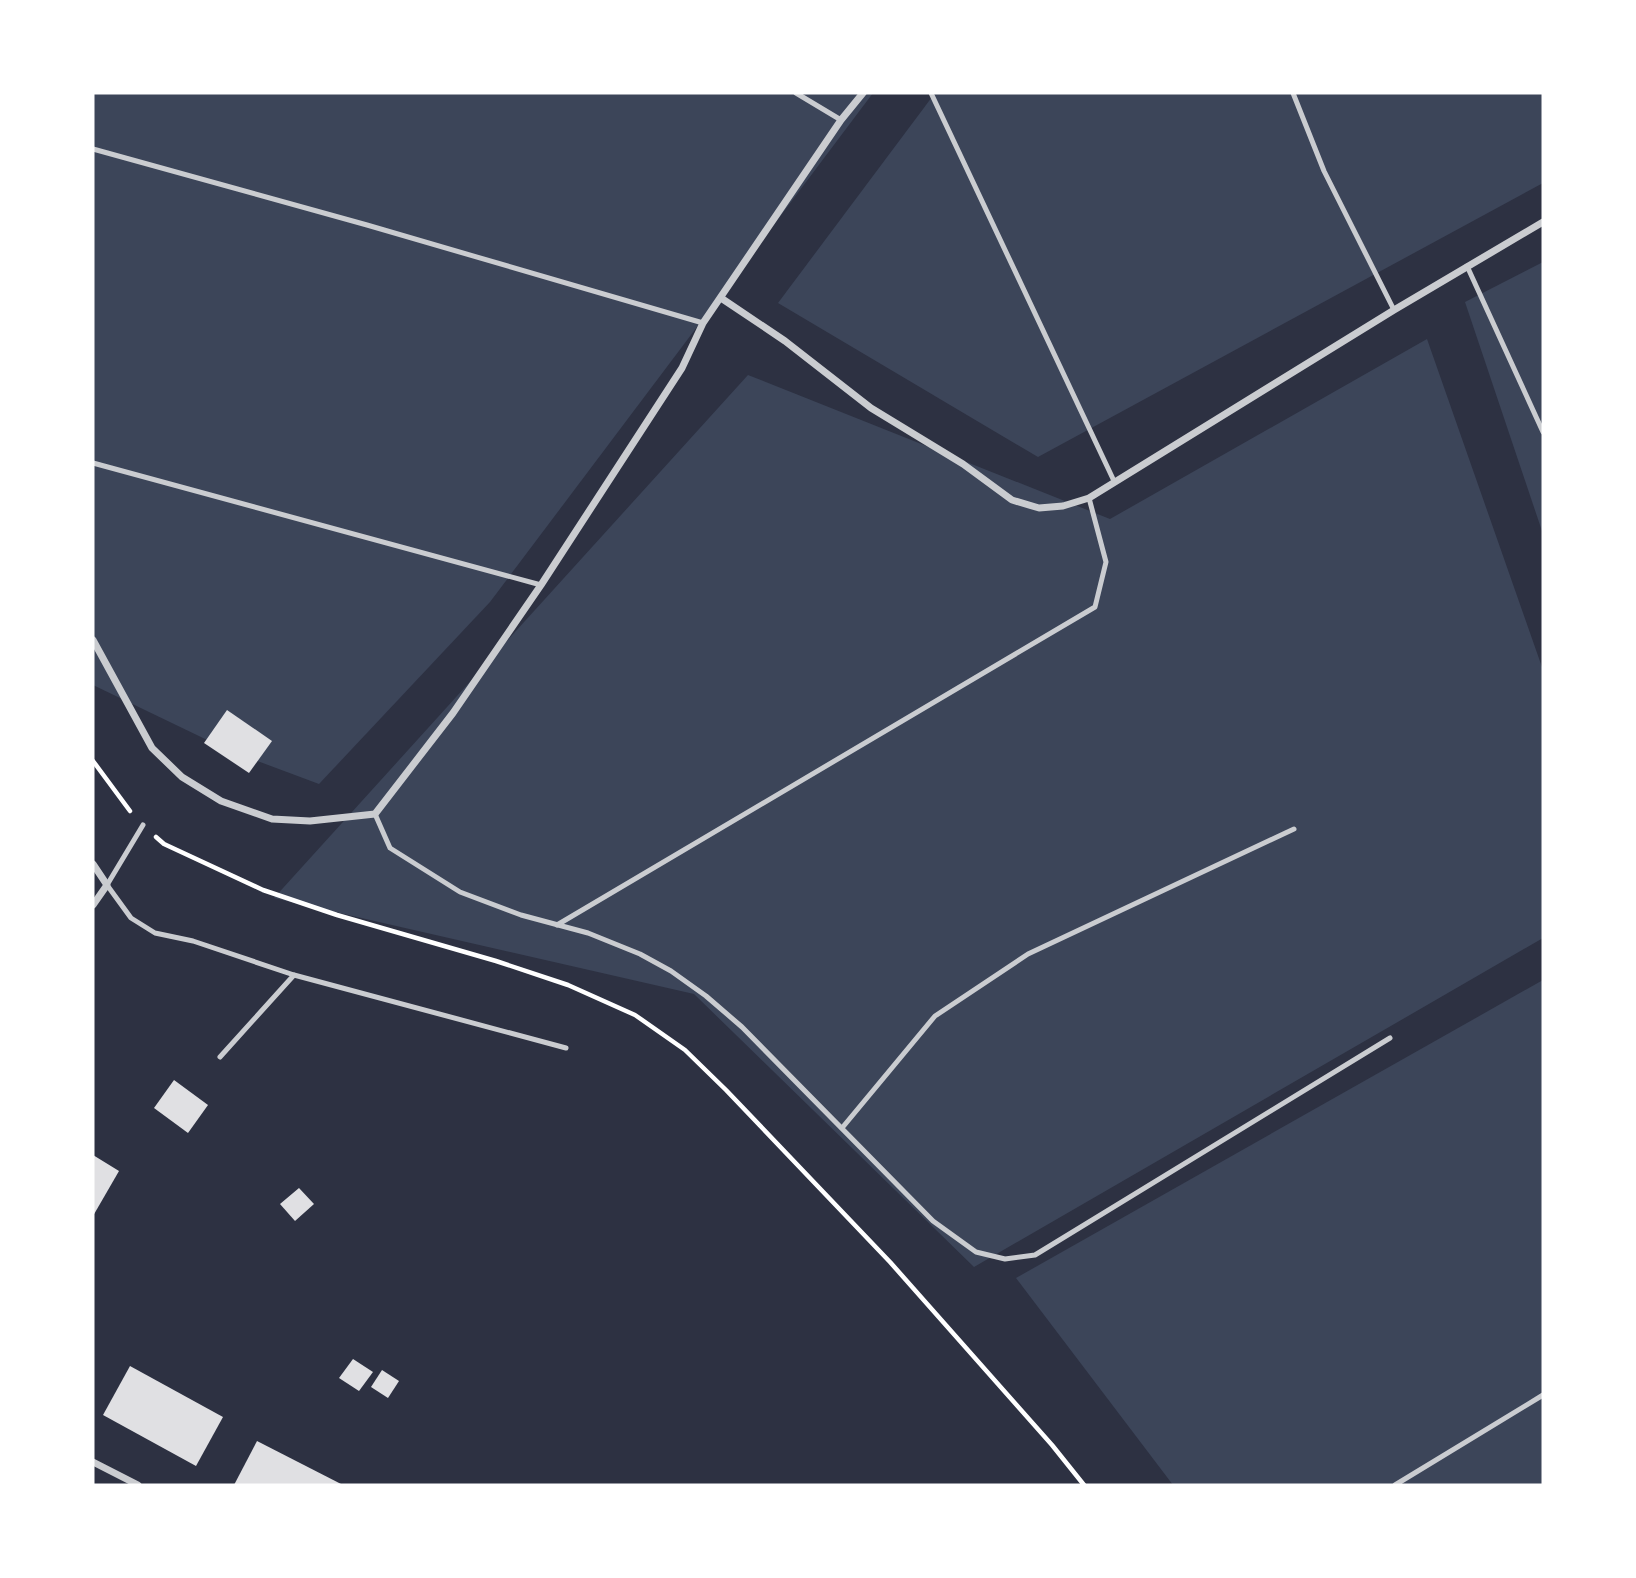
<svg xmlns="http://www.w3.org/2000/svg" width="1636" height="1578" viewBox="0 0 1636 1578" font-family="'PT Sans',sans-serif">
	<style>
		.green { fill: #3c4559 }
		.building { fill: #e0e0e3 }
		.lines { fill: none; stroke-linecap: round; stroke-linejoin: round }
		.path { stroke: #fff; stroke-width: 4.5 }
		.service { stroke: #caccd0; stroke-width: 5 }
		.minor { stroke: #caccd0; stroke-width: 7 }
	</style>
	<rect width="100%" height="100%" fill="#2d3142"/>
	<!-- green -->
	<g class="green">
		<polygon points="93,93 873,93 490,602 319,784 228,750 93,685"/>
		<polygon points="935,93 1543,93 1543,183 1038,457 778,303"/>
		<polygon points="1543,262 1543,534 1465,302"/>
		<polygon points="1427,339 1543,670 1543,938 974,1267 694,994 274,898 748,375 1110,519"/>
		<polygon points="1543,980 1543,1485 1173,1485 1016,1278"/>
	</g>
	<!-- building -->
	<g class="building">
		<polygon points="227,710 272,741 249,773 204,743"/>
		<polygon points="174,1080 208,1105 188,1133 154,1108"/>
		<polygon points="93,1155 119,1171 93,1216"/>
		<polygon points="299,1188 314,1204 295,1221 280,1204"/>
		<polygon points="353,1359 373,1372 359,1391 339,1378"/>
		<polygon points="130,1366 223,1417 196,1466 103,1415"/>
		<polygon points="382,1370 399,1381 388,1398 371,1387"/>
		<polygon points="257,1441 343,1485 234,1485"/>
	</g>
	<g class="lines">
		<!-- path -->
		<g class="path">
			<polyline points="93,761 130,811"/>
			<polyline points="156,837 164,844 263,890 337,915 496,961 568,985 635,1015 685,1050 726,1090 890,1262 1052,1445 1084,1485"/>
		</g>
		<!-- service -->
		<g class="service">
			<polyline points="796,93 841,120"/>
			<polyline points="931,93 1114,481"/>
			<polyline points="1293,93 1324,171 1394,310"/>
			<polyline points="93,149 367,225 703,323"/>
			<polyline points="1467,266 1543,432"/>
			<polyline points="93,463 541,585"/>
			<polyline points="375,814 390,848 460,892 521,915 588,933 640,954 671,971 706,996 742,1027 933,1221 976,1252 1005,1259 1035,1255 1390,1038"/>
			<polyline points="143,825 107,885 131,918 155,933 193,941 294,975 220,1057"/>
			<polyline points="557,925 1095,607 1106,562 1089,498"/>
			<polyline points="294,975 566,1048"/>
			<polyline points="842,1128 935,1016 1028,954 1294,829"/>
			<polyline points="1395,1485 1543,1395"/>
		</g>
		<!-- minor -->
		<g class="minor">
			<polyline points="721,298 785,341 871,408 963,464 1012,500 1039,508 1063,506 1089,498 1394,310 1543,222"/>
			<polyline points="93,640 152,748 182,777 221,801 272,819 310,821 375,814 453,713 541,585 682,368 703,323 841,120 863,93"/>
			<polyline points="93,864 107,885 93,905"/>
			<polyline points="93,1462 138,1485"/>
		</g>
	</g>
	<!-- border -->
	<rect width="1636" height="1578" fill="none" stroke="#ffffff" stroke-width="189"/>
</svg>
